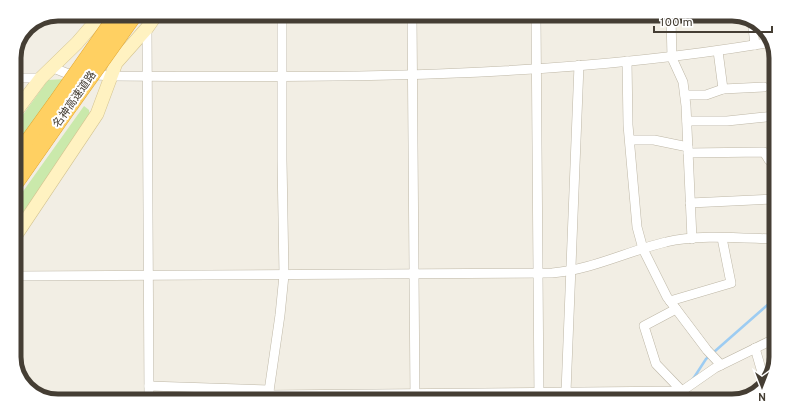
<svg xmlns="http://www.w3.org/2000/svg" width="790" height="415" viewBox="0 0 790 415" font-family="Overpass,'Noto Sans JP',sans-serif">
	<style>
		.green { fill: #cae9ab }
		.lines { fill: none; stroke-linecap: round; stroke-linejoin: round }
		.stream { stroke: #9dccf2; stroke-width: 2.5 }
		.street-casing { stroke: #beb7a6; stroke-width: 10 }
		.secondary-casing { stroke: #d5c592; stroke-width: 14 }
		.highway-casing { stroke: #e2a62e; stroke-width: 17 }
		.street { stroke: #fff; stroke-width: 9 }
		.secondary { stroke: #fff2c1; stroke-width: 13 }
		.highway { stroke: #ffd062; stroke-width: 16 }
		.highway-bridge-casing { stroke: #e2a62e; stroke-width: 17; stroke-linecap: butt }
		.highway-bridge { stroke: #ffd062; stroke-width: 16 }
		.labels { text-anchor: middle; stroke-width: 4; stroke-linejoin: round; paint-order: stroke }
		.street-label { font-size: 11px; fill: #453e34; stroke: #fff }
		.rim { fill: none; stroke: #453e34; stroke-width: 5 }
	</style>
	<rect width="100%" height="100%" fill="#f2eee4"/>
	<!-- green -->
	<g class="green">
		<polygon points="64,79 14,150 14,127 48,80"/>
		<polygon points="84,106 89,110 90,117 14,225 14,204"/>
	</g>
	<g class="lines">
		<!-- stream -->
		<polyline class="stream" points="693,379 706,359 772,301"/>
		<defs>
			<g id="street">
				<polyline points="412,16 415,399"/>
				<polyline points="536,17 539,400"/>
				<polyline points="671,18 672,58 683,82 686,106 692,239"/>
				<polyline points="752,19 755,45"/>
				<polyline points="147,28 149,397"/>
				<polyline points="718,51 723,89"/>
				<polyline points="627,61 628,125 637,227 643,249 667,297 707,350 721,365"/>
				<path d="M51,67L66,73L112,76C332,78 555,79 772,42"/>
				<polyline points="14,78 41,78"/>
				<polyline points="685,95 706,95 723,89 764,87"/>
				<polyline points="687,121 727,121 775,116"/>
				<polyline points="630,140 654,140 688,147"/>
				<polyline points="688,153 764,152 769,160 774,160"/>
				<polyline points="690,203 774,199"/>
				<path d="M14,276L552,273C591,270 628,251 666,242C696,234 742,238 773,239"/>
				<polyline points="670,301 731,283 722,238"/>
				<polyline points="676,309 644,326 656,364 682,391 688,401"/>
				<polyline points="755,348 765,383"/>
				<polyline points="149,386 269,390"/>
				<polyline points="566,392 579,65"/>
				<polyline points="268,395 682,391 715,368 772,340"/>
				<polyline points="268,398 280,315 284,275 282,160 282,16"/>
			</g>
			<g id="secondary">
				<polyline points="14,114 41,78 77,43 102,14"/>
				<polyline points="14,238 97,114 116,63 147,28 156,15"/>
			</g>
			<g id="highway">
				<polyline points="14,161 55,104"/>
				<polyline points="14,185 70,105"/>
			</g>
		</defs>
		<!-- street casing -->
		<use href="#street" class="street-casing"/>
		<!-- secondary casing -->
		<use href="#secondary" class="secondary-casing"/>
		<!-- highway casing -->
		<use href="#highway" class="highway-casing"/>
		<!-- street -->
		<use href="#street" class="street"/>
		<!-- secondary -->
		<use href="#secondary" class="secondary"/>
		<!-- highway -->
		<use href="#highway" class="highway"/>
		<defs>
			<g id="highway-bridge">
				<polyline points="55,104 118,14"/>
				<polyline points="70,105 134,15"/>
			</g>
		</defs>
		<!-- highway-bridge casing -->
		<use href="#highway-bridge" class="highway-bridge-casing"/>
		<!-- highway-bridge -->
		<use href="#highway-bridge" class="highway-bridge"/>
	</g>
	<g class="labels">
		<!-- street labels -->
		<g class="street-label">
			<text transform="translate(74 99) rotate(-55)" y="4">名神高速道路</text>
		</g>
	</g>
	<!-- crop -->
	<path d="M0 0H790V415H0ZM58 21H732A37 37 0 0 1 769 58V357A37 37 0 0 1 732 394H58A37 37 0 0 1 21 357V58A37 37 0 0 1 58 21Z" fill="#fff" fill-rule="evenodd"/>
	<path class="rim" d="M58 21H732A37 37 0 0 1 769 58V357A37 37 0 0 1 732 394H58A37 37 0 0 1 21 357V58A37 37 0 0 1 58 21Z"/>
	<!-- north arrow -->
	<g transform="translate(762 387) rotate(180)" stroke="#ffffff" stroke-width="3" paint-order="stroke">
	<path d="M0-3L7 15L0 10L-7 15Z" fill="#453e34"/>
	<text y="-6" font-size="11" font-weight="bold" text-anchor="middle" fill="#453e34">N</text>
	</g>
	<!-- scale -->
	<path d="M654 26v6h118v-6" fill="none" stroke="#453e34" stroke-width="2"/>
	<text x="660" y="26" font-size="12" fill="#453e34" stroke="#ffffff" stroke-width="3" paint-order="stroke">100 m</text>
</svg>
